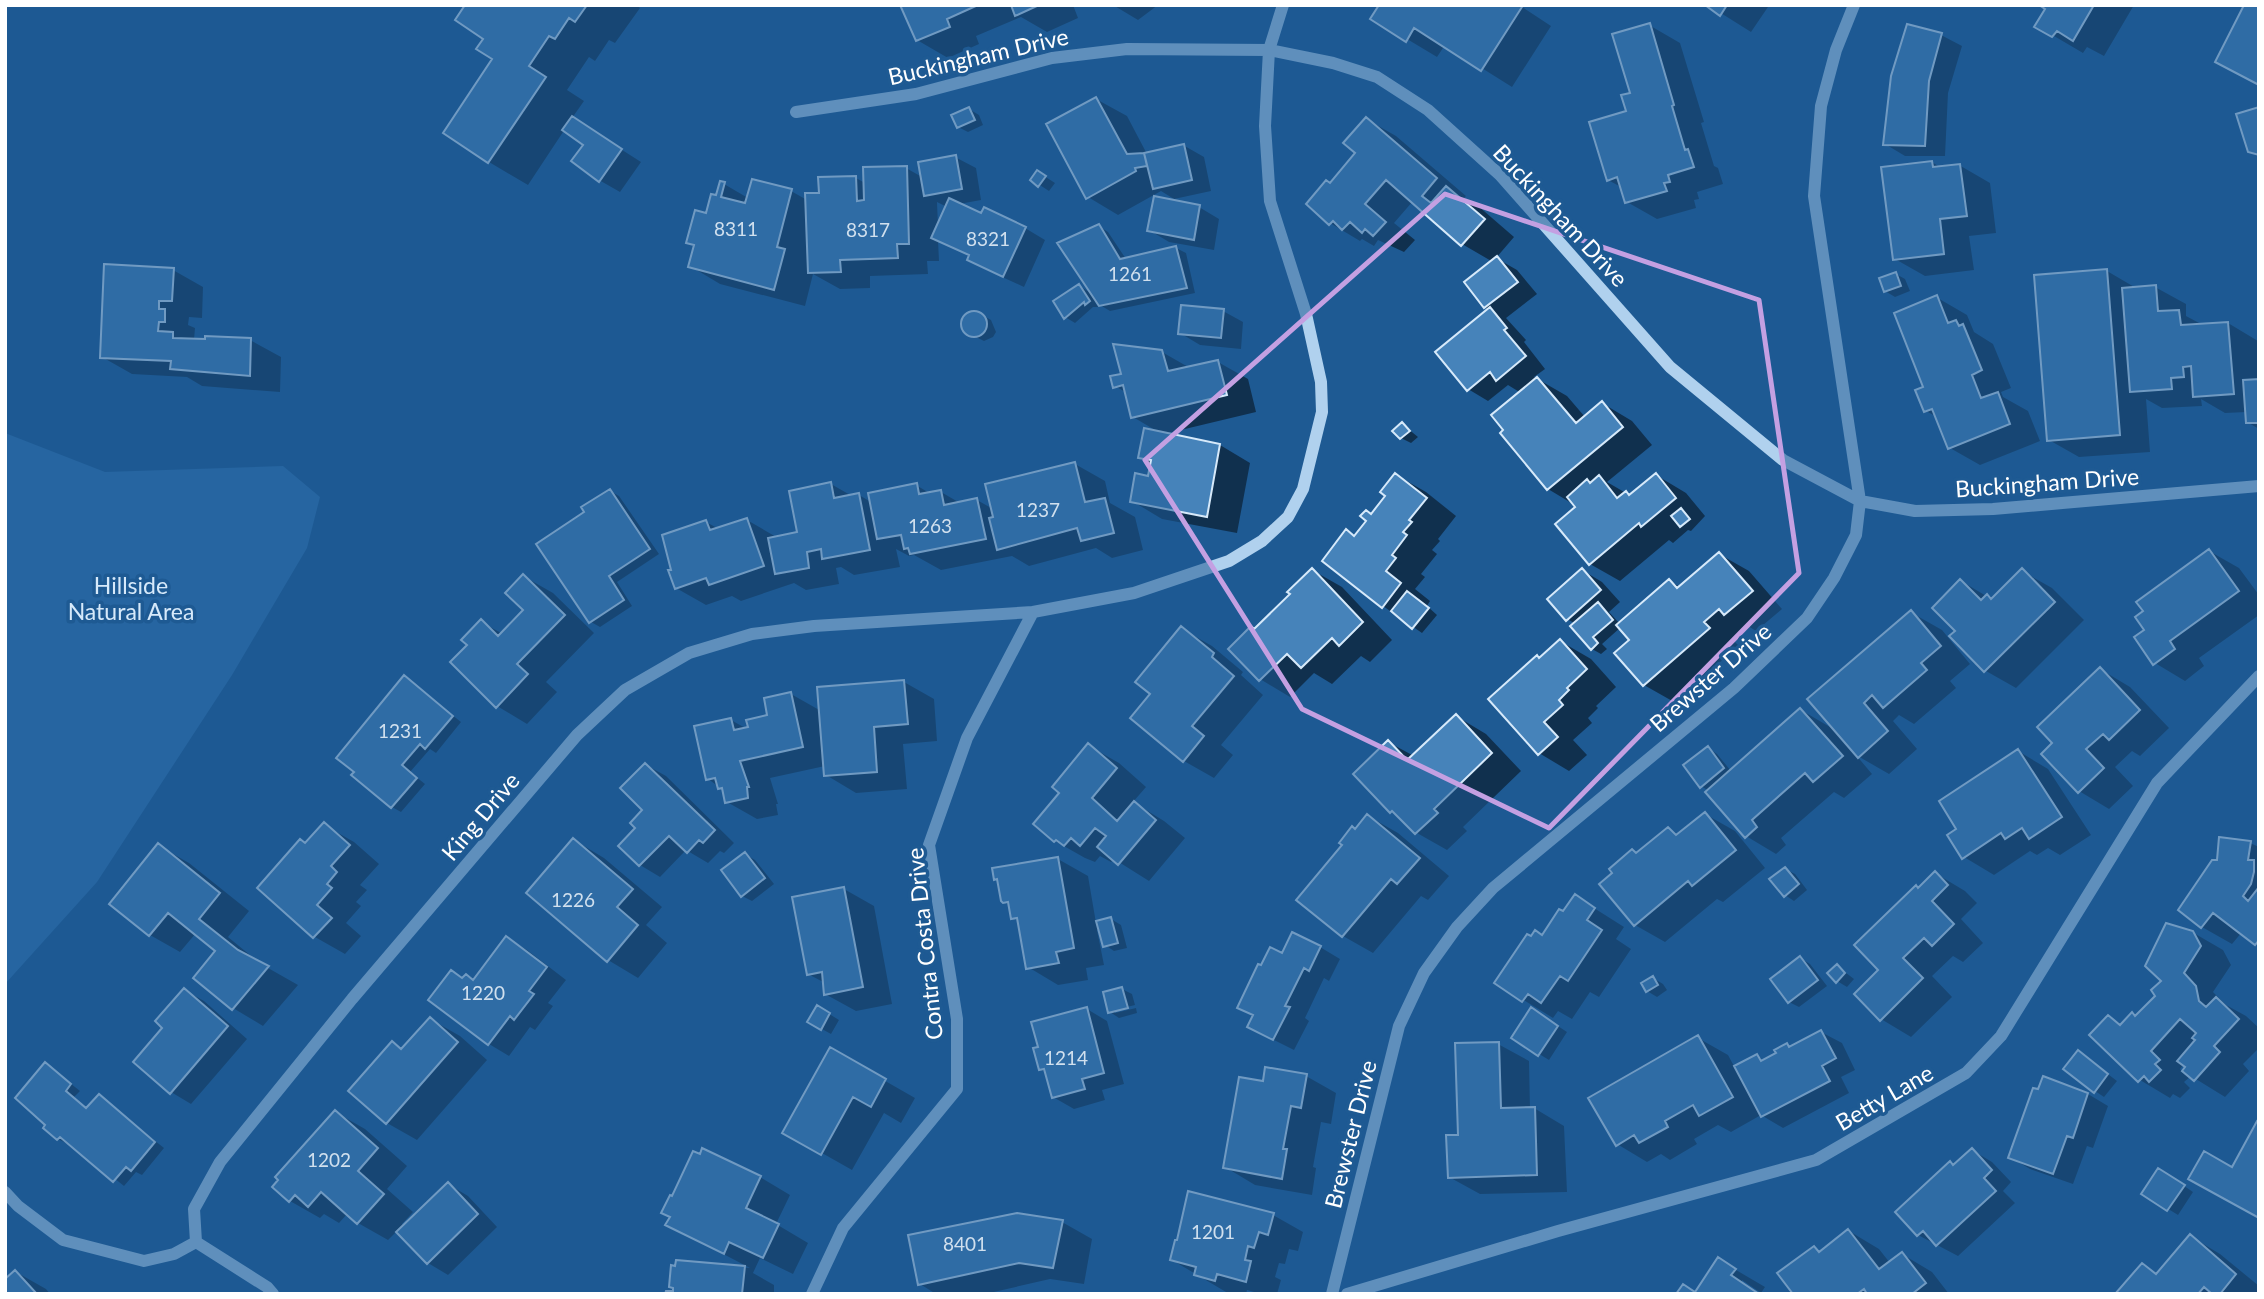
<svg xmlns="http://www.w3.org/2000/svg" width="2264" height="1299" font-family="Lato,sans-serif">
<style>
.green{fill:#3274b1}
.shadow{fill:#0007;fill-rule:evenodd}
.building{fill:#4683ba;stroke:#d6e9fa;stroke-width:2}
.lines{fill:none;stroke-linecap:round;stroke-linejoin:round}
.minor{stroke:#b0d1ee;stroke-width:12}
.marked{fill:none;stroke:#c4a0e2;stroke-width:5;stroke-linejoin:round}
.labels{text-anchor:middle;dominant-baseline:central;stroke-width:7;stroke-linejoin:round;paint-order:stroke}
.number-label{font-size:19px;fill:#d1e0ee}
.street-label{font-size:23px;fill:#fff;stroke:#1e5a93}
.park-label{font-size:23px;fill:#d6e9fa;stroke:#1e5a93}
</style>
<rect width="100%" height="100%" fill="#1e5a93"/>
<path class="green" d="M5,433L105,472L283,466L320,497L307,548L232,675L97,882L5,984Z"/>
<path class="shadow" d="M467,5H636L640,8L615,43L609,40L595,61L589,57L567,90L584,101L572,118L641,162L620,192L599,180L586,144L565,129L528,185L489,162L495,58Z
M902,5H1073L1078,18L1047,32L1021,17L976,36L979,44L948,58L917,40Z
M1113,5H1158L1138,20Z
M1519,5L1551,26L1512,87L1445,45L1437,57L1372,18Z
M1708,5H1766L1768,7L1751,32Z
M2043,5H2134L2104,56L2087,47L2083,53L2037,26L2048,8Z
M1649,25L1680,43L1704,122L1701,123L1714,166L1718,168L1723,184L1697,192L1699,199L1694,200L1696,208L1657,219L1627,202L1621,187L1608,180L1629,112Z
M1941,35L1962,46L1948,93L1945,156H1905L1885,144Z
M1096,99L1127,116L1147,154L1183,145L1204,157L1211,191L1174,199L1161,191L1118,215L1088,197Z
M969,109L979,115L983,125L968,132L958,127Z
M1366,119L1396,136L1466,196L1464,198L1477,205L1514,237L1496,258L1517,270L1537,294L1506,318L1526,340L1524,342L1545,369L1534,377L1567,396L1585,417L1602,403L1632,421L1652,445L1607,482L1631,496L1656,475L1686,493L1705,516L1691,531L1688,530L1673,543L1669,540L1620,581L1590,564L1578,507L1548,489L1502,433L1521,393L1508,385L1488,401L1468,389L1490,310L1485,307L1493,262L1462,244L1413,201L1394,223L1415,240L1404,252L1378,240L1374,246L1362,239L1360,241L1330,223L1331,184L1357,153Z
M955,157L976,168L981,200L959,204L982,215L1025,228L1045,240L1024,287L989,271L969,259L970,256L938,240L939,261H927L928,274L870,276V288L840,289L813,274L805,306L720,284L690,266L696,247L688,242L708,215L724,184L748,198L791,191L807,200L856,178L865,183L906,168L922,177ZM937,202L947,207L938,226Z
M1932,162L1941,168L1959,165L1990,183L1996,233L1969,236L1974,270L1925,276L1895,259Z
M1038,172L1055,183L1049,191L1032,180Z
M1199,207L1219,219L1214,250L1169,242L1149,230Z
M1099,226L1108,232L1126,259L1176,248L1186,253L1195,293L1110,311L1095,302L1098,307H1093L1075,323L1065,317L1079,286L1093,294Z
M173,270L203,287L202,318L189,317L188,325L195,328L194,340H250L281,357L280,392L202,386L187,377L132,374L102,357Z
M2107,271L2136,288L2155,287L2186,304V316L2203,325L2228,323L2258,341L2259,429L2247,422V412L2225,413L2201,399L2202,406L2162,408L2146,399L2150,452L2079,457L2049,440Z
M1896,274L1905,279L1910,291L1895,297L1885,291Z
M1936,297L1967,315L1974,332L1993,344L2011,388L2001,392L2003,397L2028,411L2040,441L1980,465L1950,448L1937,417L1926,411Z
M1223,311L1243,322L1241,349L1200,345L1180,333Z
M969,313L980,314L991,320L996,332L993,337L984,341L966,332L965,316Z
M1162,352L1190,368L1218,362L1248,379L1256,412L1164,434L1220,445L1250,463L1237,533L1162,519L1132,501L1149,478L1152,464L1140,457L1160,433L1133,417L1127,393L1115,386L1123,375Z
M1402,424L1418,437L1411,443L1401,438Z
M1075,464L1105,481L1110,503L1135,517L1143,550L1112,558L1096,548L1029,566L1012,556L941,570L914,555L909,556L896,549L900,567L854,575L841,567L836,568L839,584L806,590L794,583L741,601L732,596L706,605L676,588L706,522L719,529L747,520L778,538L799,534L831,484L852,496L859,495L871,502L916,485L931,494L941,492L960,503L977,500L993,509Z
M1396,475L1426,492L1456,516L1438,539L1440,541L1432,550L1437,554L1421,574L1425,577L1415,589L1430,601L1427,606L1437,615L1422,633L1383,606L1347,532L1356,537L1388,496Z
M610,491L619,496L659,554L617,582L632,606L600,627L591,622L586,512Z
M2209,551L2239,568L2259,595V615L2199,658L2204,666L2185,681L2155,663L2147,630Z
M1719,554L1749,571L1782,609L1756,631L1748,626L1733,640L1739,646L1674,702L1644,685L1632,640L1621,627L1602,644L1607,649L1601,654L1592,649L1576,624L1567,619L1582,570L1602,582L1620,602L1609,612L1620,624L1669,581L1680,587Z
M1312,570L1342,587L1392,640L1370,662L1361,656L1332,684L1314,673L1290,697L1260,679L1255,631L1292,594Z
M2022,571L2052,588L2084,620L2016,688L1986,671L1951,636L1957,631L1961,581L1993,600Z
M523,576L553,593L594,633L546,682L557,692L527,724L497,706L481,622L503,634L526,610Z
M1912,613L1942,630L1970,664L1950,681L1956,688L1914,724L1899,715L1893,721L1917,749L1889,774L1856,755L1872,774L1844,798L1834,792L1781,838L1786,845L1776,854L1746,836L1709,791L1701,786L1708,748L1717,754L1731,771L1801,710L1835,730Z
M1182,629L1212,646L1243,672L1241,675L1263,695L1221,745L1233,755L1214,778L1184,761L1153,694Z
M1560,641L1591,659L1616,687L1596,706L1598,708L1588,718L1592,723L1573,740L1587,755L1569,771L1539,753L1541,659Z
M2100,669L2130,687L2169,728L2140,756L2132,751L2115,767L2133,786L2109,809L2079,791L2055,743Z
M405,678L461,722L436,753L430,749L410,772L425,784L401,812L392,807Z
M904,682L934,699L937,741L903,744L907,789L856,793L826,775L825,766L770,778L778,804H776L778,815L757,819L727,802L724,791L707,778L731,720L747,729L769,716L791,694L821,711Z
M1456,716L1486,734L1521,771L1463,827L1467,831L1447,850L1417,833L1402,818L1391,812L1388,742L1414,756Z
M1089,746L1119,763L1146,787L1133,802L1164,821L1185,838L1149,881L1114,859L1111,862L1100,856L1095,862L1085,858L1055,841L1036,824L1061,793Z
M2018,751L2048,769L2091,835L2060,855L2048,848L2037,855L2030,851L1994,875L1964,857L1959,830Z
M646,765L666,776L734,843L724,853L720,851L708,863L686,850L660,877L640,865L621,846L638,828L645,810Z
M1705,814L1735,831L1765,868L1723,902L1717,899L1665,942L1635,925L1638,854L1668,829L1679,835Z
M1368,816L1398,833L1449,876L1428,900L1421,896L1373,953L1343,936L1356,830Z
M324,825L354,842L379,864L360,885L367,890L356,902L361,906L346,923L361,936L345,954L315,937L260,888L307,845Z
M574,840L604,858L662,907L646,925L667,943L638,978L608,960Z
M2250,843L2259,847V945L2242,932L2232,944L2202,927L2180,909L2218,861Z
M159,846L189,863L249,911L228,937L261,964L298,985L263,1026L233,1008L217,951L196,933L180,952L150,935L112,903Z
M745,854L755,860L774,884L752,901L742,896Z
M1058,859L1088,876L1096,923L1111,919L1121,925L1127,948L1114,951L1105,945L1100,929L1097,930L1104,965L1086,968L1088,980L1058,985L1028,967L1019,921L1013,918L1011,906L1004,902L999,880L996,879Z
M1785,869L1795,874L1807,890L1794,901L1785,895Z
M1935,873L1965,891L1977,903L1961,919L1983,943L1963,962L1953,956L1932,976L1952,997L1911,1037L1881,1019V970L1919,889Z
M844,889L874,906L892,1004L856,1011L825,994V983L808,974Z
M1575,896L1624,927L1616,939L1631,949L1599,997L1590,992L1572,1019L1558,1011L1553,1018L1496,983L1543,937Z
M2192,932L2223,950L2231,965L2213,992L2226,1005L2246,1016L2259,1028V1048L2243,1064L2249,1071L2225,1097L2191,1076L2184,1082L2190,1088L2180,1098L2173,1094L2170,1098L2140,1080L2109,1017L2123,1025L2132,1014L2137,1017L2157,996ZM2184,1064L2187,1067L2183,1073L2180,1069Z
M507,938L527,950L566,980L548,1003L553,1006L535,1030L530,1027L509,1056L489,1044L464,980L474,981Z
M1320,947L1340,959L1329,981L1324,978L1305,1018L1309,1021L1294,1050L1270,1038L1283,955Z
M1800,958L1810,964L1827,986L1799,1007L1789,1002Z
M1837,966L1854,979L1847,987L1837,981Z
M1653,978L1663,984L1667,990L1657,997L1647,991Z
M1122,989L1132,994L1135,1005L1115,1010V1013L1136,1008L1137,1013L1119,1018L1110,1012Z
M184,990L204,1001L247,1039L191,1104L171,1092L165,1028Z
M818,1007L839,1020L831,1034L809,1022Z
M1087,1009L1107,1021L1124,1084L1102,1090L1105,1100L1074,1109L1053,1097L1046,1072L1040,1069Z
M1541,1015L1567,1032L1549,1060L1513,1038Z
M430,1019L460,1036L487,1060L417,1140L387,1123L392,1043L403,1050Z
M1821,1032L1842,1043L1855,1070L1841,1077L1849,1093L1783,1128L1761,1115L1731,1132L1718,1125L1694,1139L1697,1144L1670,1160L1661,1154L1647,1162L1617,1144L1698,1038L1728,1055L1735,1068L1757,1056L1765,1061L1787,1045L1790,1047Z
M1498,1044L1529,1061L1530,1109L1534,1108L1564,1126L1567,1192L1480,1194L1449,1177L1460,1137Z
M831,1050L915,1098L901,1123L884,1113L852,1170L785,1132Z
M2079,1052L2117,1081L2104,1097L2095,1091Z
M46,1064L80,1091L74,1097L88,1109L99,1096L164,1148L142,1175L136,1172L124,1186L69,1142L68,1144L58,1139Z
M1306,1076L1336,1093L1331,1124L1321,1122L1313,1167L1316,1168L1312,1195L1255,1185L1225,1167L1264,1083Z
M2044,1078L2088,1094L2108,1106L2093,1148L2087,1146L2073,1184L2030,1169L2010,1157Z
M335,1112L365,1129L407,1166L387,1189L413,1212L402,1224L405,1226L448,1184L468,1196L497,1227L448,1275L428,1263L397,1231L388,1240L358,1223L348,1213L339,1223L324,1214L320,1218L290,1201Z
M1972,1150L1992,1162L2011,1182L2003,1191L2015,1203L1958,1256L1918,1235L1955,1166Z
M2168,1175L2193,1192L2178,1215L2144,1194Z
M760,1177L790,1195L776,1224L808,1243L793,1274L760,1258L753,1273L774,1285V1294H667L675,1293L677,1262L750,1268L668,1225Z
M1273,1215L1303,1232L1298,1251L1289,1249L1285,1264L1279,1263L1275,1277L1281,1280L1277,1294H1261L1247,1290L1246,1294L1226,1292L1172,1260Z
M1062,1222L1092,1239L1084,1284L1050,1279L985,1294H936L920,1284Z
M1849,1231L1879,1249L1890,1263L1902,1254L1932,1272L1949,1294H1795L1814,1248L1821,1252Z
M2190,1236L2220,1254L2259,1286V1294H2118L2142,1265L2158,1274Z
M1719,1260L1765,1287L1761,1293L1742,1280V1285L1696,1293Z
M16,1272L46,1289L50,1294H5Z"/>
<path class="building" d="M465,5H587L575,22L569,18L555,39L549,36L529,66L546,77L488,163L443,133L492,59L476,49L483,39L455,20Z
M900,5H978L947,19L950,27L916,41Z
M1011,5H1039L1015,16Z
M1379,5H1520L1522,7L1481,71L1414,28L1406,42L1370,19Z
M1705,5H1727L1720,16Z
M2039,5H2094L2073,41L2057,31L2052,37L2034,27L2045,9Z
M2244,5H2259V85L2215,62Z
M1650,23L1674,105L1672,106L1685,150L1688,149L1694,167L1668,175L1670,182L1664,183L1667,191L1625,203L1617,177L1607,181L1589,122L1626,111L1621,95L1630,93L1612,34Z
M1907,24L1942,33L1929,81L1925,146L1883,145L1891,76Z
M1096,97L1127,154L1144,153L1147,166L1135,168L1136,171L1086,199L1046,124Z
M969,107L975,120L957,128L951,115Z
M2259,107V155L2248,152L2236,114Z
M572,116L622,149L599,182L571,161L583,145L562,130Z
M1366,117L1437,178L1422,196L1431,203L1446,186L1485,219L1461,246L1386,180L1365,204L1386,222L1373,236L1365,229L1362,233L1350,222L1342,230L1333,221L1329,225L1306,204L1326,180L1330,183L1355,153L1343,143Z
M1184,144L1192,180L1153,189L1144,153Z
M956,155L962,189L924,196L918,162Z
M1932,161L1933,167L1960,164L1967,216L1940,219L1944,254L1893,260L1881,167Z
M907,166L909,244H897L898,258L840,260L841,272L808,273L805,193H819L818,177L856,176L857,201L864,200L863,167Z
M1037,170L1046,176L1038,187L1030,180Z
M752,179L792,189L777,247L785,249L774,290L688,267L694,245L686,243L695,210L706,213L711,194L716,195L720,181L725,182L721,197L745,203Z
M1154,196L1200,205L1194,240L1147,231Z
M949,198L981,213L984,207L1026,227L1003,277L967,260L969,255L931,238Z
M1099,224L1120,259L1176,246L1187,288L1099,306L1057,243Z
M1497,256L1518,282L1484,308L1464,282Z
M104,264L174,268L172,301H159V309H165V322H159L158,331L173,332V338L205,339V336L251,338L250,376L170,369L171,361L100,358Z
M2107,269L2120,435L2047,441L2034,275Z
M1896,272L1901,286L1884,292L1879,278Z
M1079,284L1090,301L1085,305L1084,302L1064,319L1053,301Z
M2156,285L2158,311L2179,310L2181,325L2228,322L2234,394L2193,397L2191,366L2183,367L2184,377L2171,378L2172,389L2130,392L2122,288Z
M1937,295L1948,323L1956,320L1959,326L1963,324L1982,370L1972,375L1981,398L1998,392L2010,424L1948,449L1932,409L1924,412L1915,390L1923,387L1894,313Z
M1181,305L1224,309L1221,338L1178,334Z
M1490,307L1507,328L1504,330L1526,356L1496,381L1490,372L1467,391L1435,352Z
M961 324a13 13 0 1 1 26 0a13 13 0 1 1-26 0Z
M1113,344L1162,350L1168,371L1218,360L1227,395L1131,418L1123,385L1113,388L1110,376L1121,374Z
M1537,377L1576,423L1602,401L1623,427L1547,490L1500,433L1503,430L1491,415Z
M2259,379V423H2246L2243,380Z
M1402,422L1410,431L1400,439L1392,431Z
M1144,428L1220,444L1207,517L1130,502L1135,473L1148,476L1151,460L1138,458Z
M1075,462L1085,502L1105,498L1114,533L1081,541L1077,528L997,550L989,518L993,517L985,484Z
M1395,473L1427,498L1409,520L1412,522L1403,532L1407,535L1392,555L1396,558L1386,571L1401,583L1382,608L1322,561L1346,529L1354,536L1366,521L1360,516L1366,510L1371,514L1385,496L1380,492Z
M1656,473L1676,498L1641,527L1639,523L1589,565L1555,524L1575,507L1567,497L1587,479L1590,483L1599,475L1617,498L1626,491L1629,495Z
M831,482L834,498L859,493L870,550L822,559L821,549L807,552L809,568L775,574L768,538L797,532L789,491Z
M917,483L919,494L941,490L944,505L977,498L986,539L910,554L908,548L904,549L901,535L877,539L868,493Z
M610,489L650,549L609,576L624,600L589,623L536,544L584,512L581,507Z
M1681,508L1690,519L1680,527L1671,516Z
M747,518L764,566L709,585L706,578L675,589L668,570H671L662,535L706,520L710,530Z
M2209,549L2239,591L2170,641L2175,649L2153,665L2134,637L2144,630L2135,617L2143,611L2136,602Z
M1719,552L1753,591L1724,615L1719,609L1704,622L1710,628L1643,686L1614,653L1629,640L1616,625L1669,579L1677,588Z
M1312,568L1363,622L1339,646L1332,638L1301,668L1287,654L1259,681L1228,649L1251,626L1254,629L1290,594L1287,592Z
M1582,568L1601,590L1566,621L1547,599Z
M2022,568L2055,602L1984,672L1949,636L1955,631L1932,608L1960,579L1981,600L1987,594L1991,599Z
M523,574L565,615L517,664L528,674L496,708L450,662L467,645L461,640L481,619L498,636L523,610L505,593Z
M1407,591L1429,608L1412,629L1391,611Z
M1598,602L1613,620L1593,637L1598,643L1591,650L1570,626Z
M1911,610L1941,646L1921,663L1927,670L1883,708L1872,695L1864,703L1888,731L1858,758L1807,699Z
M1181,626L1214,653L1212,657L1234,676L1192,726L1204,736L1183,762L1130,718L1150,694L1135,682Z
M1560,639L1587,669L1567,688L1569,690L1559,700L1563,705L1544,722L1558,737L1538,755L1488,699L1537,655L1539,658Z
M2100,667L2140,710L2109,740L2103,734L2086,749L2104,768L2078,793L2041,754L2052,743L2037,727Z
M404,675L453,716L425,749L420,744L402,765L417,778L391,808L351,775L354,772L336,758Z
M904,680L908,724L874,727L877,772L824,776L817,687Z
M791,692L803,747L740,761L749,787H747L748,798L725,803L722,788L718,789L715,778L706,780L694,726L731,718L734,730L748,727L746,720L767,715L764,698Z
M1800,708L1843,756L1813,782L1805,773L1752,820L1757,827L1745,838L1705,792Z
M1456,714L1492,753L1434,809L1438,813L1415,834L1392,811L1390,813L1353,774L1388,740L1407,760Z
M1088,743L1117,768L1092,798L1117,821L1134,801L1156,820L1118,865L1097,847L1106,836L1095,828L1080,846L1071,838L1064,846L1056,840L1054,842L1033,824L1059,793L1052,787Z
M1708,746L1724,768L1700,788L1683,765Z
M2018,749L2062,817L2029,839L2022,828L2005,839L2001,833L1962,859L1947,835L1956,829L1939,801Z
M645,763L715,830L703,843L699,840L687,853L669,836L639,866L618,846L635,828L630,823L642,810L620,788Z
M1705,812L1736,850L1692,886L1688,881L1634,926L1599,884L1612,873L1609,869L1632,849L1636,853L1668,827L1676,835Z
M1367,814L1420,858L1397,884L1391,879L1342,937L1296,900L1342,845L1339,843L1352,826L1355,829Z
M324,822L350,845L331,866L337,872L327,884L332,888L317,905L332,918L313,938L257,888L300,839L305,843Z
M2219,837L2251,841L2248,860H2254V872L2251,884L2243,896L2248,901L2259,887V940L2255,945L2213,913L2201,928L2178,910L2212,860H2217Z
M573,838L633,889L617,907L638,925L607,962L526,893Z
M158,843L220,893L199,919L238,950L269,966L232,1010L193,978L215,951L168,913L149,936L109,904Z
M745,852L765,878L741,897L721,870Z
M1058,857L1074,948L1056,952L1059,963L1026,969L1017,918L1011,919L1008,902L1003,903L1001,901L997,879L994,880L992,868Z
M1785,867L1799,884L1784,897L1769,879Z
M1935,871L1948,885L1932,901L1954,924L1932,946L1924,938L1903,958L1923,978L1880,1021L1854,994L1878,970L1854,945L1916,885L1918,888Z
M844,887L863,987L824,995L822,972L807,975L792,897Z
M1575,894L1595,908L1587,920L1602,930L1568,981L1560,976L1541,1003L1528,994L1522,1002L1494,983L1527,934L1531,936L1535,930L1542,935L1559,909L1563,911Z
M1111,917L1118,943L1103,947L1096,921Z
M2166,923L2193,931L2201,946L2184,973L2196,986L2199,1001L2206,1007L2216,997L2239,1019L2214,1046L2220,1052L2194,1081L2182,1071L2185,1067L2177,1061L2195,1040L2192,1038L2196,1033L2180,1019L2151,1051L2160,1060L2155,1064L2161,1070L2149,1082L2144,1076L2138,1082L2089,1035L2108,1015L2120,1025L2132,1012L2135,1016L2155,996L2151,990L2161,981L2145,966Z
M1292,932L1321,946L1309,971L1304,968L1285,1006L1290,1007L1273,1040L1247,1027L1253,1015L1237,1008L1258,964L1261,965L1270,947L1282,953Z
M506,936L547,967L529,991L534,994L514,1020L510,1016L488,1045L428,1000L451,970L462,978L466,974L473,980Z
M1800,956L1818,980L1788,1003L1770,979Z
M1837,964L1845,973L1836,983L1827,973Z
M1653,976L1658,985L1646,992L1641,983Z
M1122,987L1128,1008L1108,1013L1103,992Z
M184,988L228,1026L170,1094L133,1062L162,1028L155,1021Z
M817,1005L830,1013L821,1030L807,1022Z
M1087,1007L1104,1073L1082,1079L1085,1089L1052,1098L1044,1069L1039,1070L1033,1048L1038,1047L1031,1022Z
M1531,1007L1558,1026L1538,1056L1511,1038Z
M430,1017L458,1042L386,1124L348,1091L392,1041L401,1049Z
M1821,1030L1836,1058L1822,1066L1830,1081L1761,1117L1734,1066L1757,1054L1761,1061L1776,1053L1774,1050L1787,1043L1789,1047Z
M1698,1035L1733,1097L1699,1116L1693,1105L1665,1121L1668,1127L1639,1143L1634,1135L1616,1146L1588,1098Z
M1499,1042L1501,1108L1535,1107L1537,1175L1448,1178L1446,1135H1458L1455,1043Z
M830,1047L886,1079L871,1107L853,1097L821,1155L782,1133Z
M2078,1050L2108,1074L2094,1093L2063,1069Z
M45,1062L71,1084L66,1091L86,1108L99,1094L155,1142L131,1171L126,1167L113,1182L60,1137L57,1140L43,1128L45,1125L15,1098Z
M1265,1067L1307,1074L1301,1108L1291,1106L1283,1149H1287L1282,1179L1223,1168L1239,1077L1263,1081Z
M2043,1076L2088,1093L2073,1138L2067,1136L2053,1174L2008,1158L2033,1088L2038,1089Z
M335,1110L378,1148L358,1171L384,1194L357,1224L321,1192L308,1207L295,1195L289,1202L272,1187L278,1180L275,1177Z
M2257,1121L2259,1122V1218L2188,1179L2204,1151L2232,1167Z
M702,1148L761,1176L746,1208L779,1224L763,1258L729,1242L724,1254L665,1225L670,1217L661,1213L670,1195L672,1196L693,1151L700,1154Z
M1972,1148L1992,1170L1984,1178L1996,1191L1936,1246L1923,1231L1917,1236L1895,1212L1950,1161L1953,1165Z
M2158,1168L2185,1185L2167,1211L2141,1194Z
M448,1182L478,1214L427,1264L396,1232Z
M1188,1191L1274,1213L1268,1235L1259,1232L1254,1248L1248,1246L1245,1260L1251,1261L1246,1282L1217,1274L1215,1281L1194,1275L1196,1267L1170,1260L1175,1240H1177Z
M1017,1213L1063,1220L1053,1268L1019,1263L918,1285L908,1235Z
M1848,1229L1879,1269L1902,1252L1926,1283L1912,1294H1867L1864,1289L1857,1294H1793L1777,1273L1814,1246L1819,1252Z
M2190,1234L2236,1274L2220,1294H2212L2204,1287L2198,1294H2115L2142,1263L2156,1274Z
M1718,1257L1736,1269L1731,1275L1759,1294H1676L1683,1284L1695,1292Z
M676,1260L745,1266L742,1294H665L666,1291H673V1288L669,1287L671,1265L675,1266Z
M15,1270L37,1294H5V1279Z"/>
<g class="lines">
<path class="minor" d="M796,112L916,94L1052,58L1127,49L1269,50L1333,63L1377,77L1428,110L1500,175L1670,367L1783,460L1860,501L1915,511L1993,509L2259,486
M5,1192L18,1206L63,1240L144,1261L174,1254L196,1242
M196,1242L194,1209L220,1162L352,999L577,735L625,690L689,653L752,634L814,626L1033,612
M196,1242L267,1287L273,1294
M812,1294L843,1228L957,1089V1019L929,845L967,738L1033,612L1134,593L1229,561L1262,541L1288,517L1303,489L1322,412L1321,382L1306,314L1270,201L1265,126L1269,50L1283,5
M1332,1294L1399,1026L1424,973L1457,927L1493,888L1734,688L1807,618L1834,578L1856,535L1860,501L1814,196L1821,106L1836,50L1854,5
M1347,1294L1558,1231L1816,1160L1966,1073L2001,1036L2157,783L2259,676"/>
</g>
<path d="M0 0H2264V1299H0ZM1445,194L1759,300L1799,573L1549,828L1302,709L1145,460Z" fill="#1e5a93" fill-opacity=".55" fill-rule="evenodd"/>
<path class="marked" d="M1445,194L1759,300L1799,573L1549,828L1302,709L1145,460Z"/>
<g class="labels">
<g class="number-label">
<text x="736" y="228">8311</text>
<text x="868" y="229">8317</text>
<text x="988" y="238">8321</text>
<text x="1130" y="273">1261</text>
<text x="1038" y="509">1237</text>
<text x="930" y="525">1263</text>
<text x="400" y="730">1231</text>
<text x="573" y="899">1226</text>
<text x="483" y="992">1220</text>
<text x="1066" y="1057">1214</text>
<text x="329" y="1159">1202</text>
<text x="1213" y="1231">1201</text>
<text x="965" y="1243">8401</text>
</g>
<g class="street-label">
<text transform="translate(978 56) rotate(-13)">Buckingham Drive</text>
<text transform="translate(1561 215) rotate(47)">Buckingham Drive</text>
<text transform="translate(2047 482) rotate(-4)">Buckingham Drive</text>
<text transform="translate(1710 677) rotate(-41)">Brewster Drive</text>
<text transform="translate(480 816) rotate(-50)">King Drive</text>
<text transform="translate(924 944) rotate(-96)">Contra Costa Drive</text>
<text transform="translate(1884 1097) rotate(-30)">Betty Lane</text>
<text transform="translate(1350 1134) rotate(-76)">Brewster Drive</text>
</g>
<g class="park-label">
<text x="131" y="585">Hillside<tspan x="131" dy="26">Natural Area</tspan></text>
</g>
</g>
<rect width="2264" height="1299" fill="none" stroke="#ffffff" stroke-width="14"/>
</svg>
